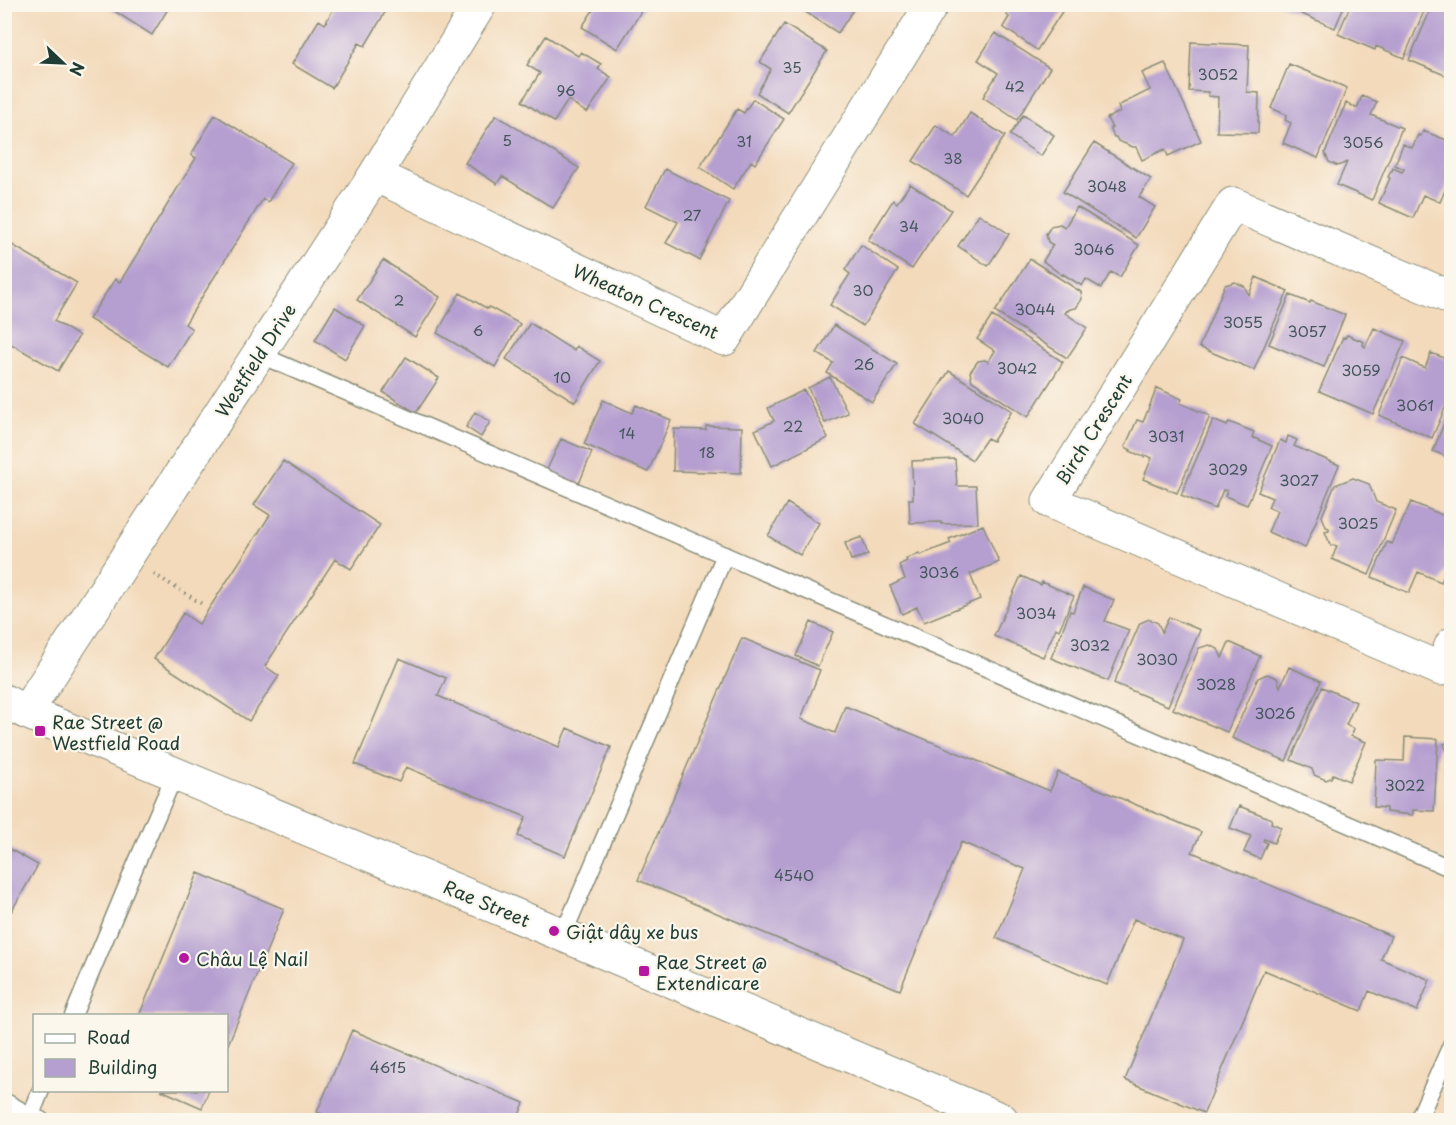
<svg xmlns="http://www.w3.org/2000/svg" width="1456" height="1125" font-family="'Playpen Sans',sans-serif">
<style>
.building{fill:#b59fd0}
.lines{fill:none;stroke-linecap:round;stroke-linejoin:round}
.service-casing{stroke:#898c78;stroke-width:19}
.minor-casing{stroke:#898c78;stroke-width:35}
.tertiary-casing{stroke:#898c78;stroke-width:35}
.path{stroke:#898c78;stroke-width:4;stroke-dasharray:1.5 4.5;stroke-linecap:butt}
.service{stroke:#fff;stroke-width:16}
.minor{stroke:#fff;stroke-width:33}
.tertiary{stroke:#fff;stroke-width:33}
.poi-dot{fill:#b5179e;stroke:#fbf7ec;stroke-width:2}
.labels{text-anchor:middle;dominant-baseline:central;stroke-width:4.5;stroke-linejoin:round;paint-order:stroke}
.number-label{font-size:15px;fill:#44565b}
.street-label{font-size:18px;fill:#1f3d34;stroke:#fbf7ec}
.poi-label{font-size:18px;fill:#1f3d34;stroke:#fbf7ec;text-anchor:start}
</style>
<rect width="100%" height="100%" fill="#fbf7ec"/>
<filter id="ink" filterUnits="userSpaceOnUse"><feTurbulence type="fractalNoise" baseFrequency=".0167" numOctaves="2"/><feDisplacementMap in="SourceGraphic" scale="12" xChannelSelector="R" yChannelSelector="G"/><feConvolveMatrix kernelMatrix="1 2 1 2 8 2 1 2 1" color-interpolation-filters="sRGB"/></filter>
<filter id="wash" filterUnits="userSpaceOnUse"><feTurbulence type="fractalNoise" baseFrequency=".008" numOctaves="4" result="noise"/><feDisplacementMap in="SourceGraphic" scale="24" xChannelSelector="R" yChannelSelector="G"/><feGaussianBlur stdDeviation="1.35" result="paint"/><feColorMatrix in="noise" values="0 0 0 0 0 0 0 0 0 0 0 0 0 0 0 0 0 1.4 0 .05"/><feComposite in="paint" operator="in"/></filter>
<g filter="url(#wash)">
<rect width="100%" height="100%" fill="#f3dabb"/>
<g id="blocks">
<path class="building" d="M110,4H171L152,35L108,7Z
M336,4H390L365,46L359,43L332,88L292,64L319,20L325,24Z
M597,4H646L617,49L582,27Z
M797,4H857L838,33L796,6Z
M1012,4L1019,5L1067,4L1037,50L1003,27L1009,17L1006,14Z
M1278,4H1345L1335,28Z
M1351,4H1427L1404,58L1376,46L1375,50L1338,34Z
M1433,4H1452V78L1409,60Z
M784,24L827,51L788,113L757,93L771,69L760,62Z
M995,33L1050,68L1017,120L983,97L998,73L978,60Z
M546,36L578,56L581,52L601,64L598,69L611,77L587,113L568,100L554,122L522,101L540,73L527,65Z
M1191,42L1249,45L1247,92L1259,93L1258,133L1217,132L1218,97L1208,96V92L1189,91Z
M1165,63L1201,141L1168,156L1165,149L1142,160L1136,147H1133L1118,141L1116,137H1114L1110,128H1112L1107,118L1120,112L1118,106L1150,90L1142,73Z
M1289,64L1347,88L1318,158L1283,143L1291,123L1285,120L1287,115L1271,108Z
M1362,96L1377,102L1371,115L1402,128L1372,200L1337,185L1347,162L1338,166L1329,162L1325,153L1346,103L1357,108Z
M753,99L784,119L755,164L751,161L733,189L700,167L737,109L744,113Z
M970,113L1005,136L966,195L913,161L936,125L955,137Z
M215,115L292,163L268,202L263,199L185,324L192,329L168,367L89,319L115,279L120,282L196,158L191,155Z
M496,115L579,168L553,208L502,176L497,184L465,163Z
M1023,115L1054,135L1041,156L1010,135Z
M1423,131L1452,142V174L1440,202L1423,195L1413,218L1379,203L1390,178L1388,177L1391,171H1392L1393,168L1402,172L1404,169L1395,165L1403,144L1412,148L1418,135L1421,136Z
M1094,143L1151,179L1139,197L1155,207L1136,238L1063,192Z
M665,169L729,201L699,260L666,243L678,222L646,206Z
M910,184L951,210L912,269L868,240L893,200L897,203Z
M1077,207L1139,245L1120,277L1111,272L1101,288L1086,279L1082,286L1063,274L1062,275L1043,261L1053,245L1048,242L1046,234L1051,226L1060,224L1065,227Z
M979,214L1009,234L988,266L958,246Z
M7,242L77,283L54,321L79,336L58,371L4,340V294L6,291L4,290V246Z
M861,245L898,270L863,326L830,305L850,274L845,270Z
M1030,259L1081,292L1082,299L1076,308L1070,309L1068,311L1067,310L1065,313L1087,328L1067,358L995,312Z
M383,260L440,297L415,337L357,300Z
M1256,277L1288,291L1254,370L1199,347L1225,285L1235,282L1244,286L1249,295Z
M460,293L488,309L489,307L520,324L495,367L437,333Z
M1290,295L1310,303L1311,301L1345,315L1324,367L1269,344Z
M335,307L365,326L345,359L315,340Z
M992,316L1063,362L1028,417L972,381L970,372L978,361L985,360L988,362L995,351L977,339Z
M530,323L574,351L576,346L600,361L575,402L506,359Z
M834,325L897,364L872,402L827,373L833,363L817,353Z
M1374,328L1405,341L1373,414L1319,391L1343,337L1345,338L1347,335L1364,342L1363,345L1365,347Z
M1431,353L1452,361V392L1432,438L1379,415L1403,358L1425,368Z
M406,357L439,378L416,413L383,392Z
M949,371L1012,411L993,441L987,438L972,460L915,424Z
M830,377L848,413L825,423L808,388Z
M1157,388L1182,399L1180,403L1210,416L1177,493L1143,479L1152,458L1145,455L1144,457L1130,451L1131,450L1125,447L1137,420L1143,422Z
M804,390L828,438L772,466L755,430L774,421L768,408Z
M603,400L632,413L636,405L671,420L648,472L584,444Z
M1451,406H1452V459L1433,451Z
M475,412L490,422L481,437L466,427Z
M1213,420L1227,426L1229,422L1254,432L1252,437L1272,446L1247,505L1225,496L1227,491L1223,490L1215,509L1181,495Z
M706,426L742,427L741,473L673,471L674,429L706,430Z
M1288,436L1297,440L1294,446L1339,465L1305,548L1268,532L1277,511L1268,507L1272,498L1258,492L1280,440L1286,443Z
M561,439L592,452L578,486L546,472Z
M955,459L957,486H976L978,523L941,524V522L910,523L909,499H913L912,461Z
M283,461L380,525L351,569L335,559L265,666L279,676L249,721L154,659L183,613L199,624L270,515L254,505Z
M1353,478L1369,484L1376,502L1396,510L1369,575L1332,559L1337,546L1334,545L1331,546L1325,532L1329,531V528L1326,527L1322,516L1335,485Z
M1411,502L1452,519V557L1441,582L1418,572L1409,593L1372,577L1387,542L1392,544Z
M787,503L819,523L800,555L768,536Z
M983,525L999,562L970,574L980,599L924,622L917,607L902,614L890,586L905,579L899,565L907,561L906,559L919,553L920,555L951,543L949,539Z
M862,537L868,555L851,560L845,543Z
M1021,576L1041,585L1042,582L1074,596L1059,630L1056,628L1043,657L994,636Z
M1083,587L1114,600L1105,621L1129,630L1108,681L1051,658L1070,611L1073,612Z
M1169,617L1200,630L1168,706L1114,683L1140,623L1149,619L1158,623L1162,632Z
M811,622L833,632L818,666L796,656Z
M742,638L820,670L801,719L835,733L845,706L1050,791L1058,772L1201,832L1192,852L1391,936L1381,959L1430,980L1417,1011L1369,991L1361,1011L1264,970L1204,1113L1125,1080L1183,940L1134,919L1107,985L996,938L1025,869L961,842L900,990L638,880Z
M1229,642L1260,656L1227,732L1173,709L1199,648L1209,645L1218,649L1222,658Z
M399,658L446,678L438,696L559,747L567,728L611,747L565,856L518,836L526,817L406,767L399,782L355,764Z
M1289,667L1321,681L1286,761L1232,738L1258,678L1267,674L1277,678L1280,687Z
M1322,687L1356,702L1346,725L1354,729L1351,736L1366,742L1349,781L1333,774L1331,778L1326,780L1314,775L1312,769L1291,760Z
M1405,737L1438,739L1434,811L1413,810V815L1386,812V808L1374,807L1376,760L1404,761Z
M1452,741V761H1451L1444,744Z
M1239,806L1272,819L1271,823L1281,827L1274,843L1264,839L1263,841L1267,843L1260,859L1244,852L1251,836L1230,828Z
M4,846L38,865L4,924Z
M198,873L284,909L227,1047L226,1016H139Z
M352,1030L524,1103L517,1120H338L317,1112Z
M161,1090H209L202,1108Z"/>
</g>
</g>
<g filter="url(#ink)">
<use href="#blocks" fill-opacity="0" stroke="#898c78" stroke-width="1.5"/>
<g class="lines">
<defs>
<path id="service" d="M258,354L1452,869
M563,935L725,555
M73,1016L136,864L175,774
M4,1101L31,1116L41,1120
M29,1120L41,1090
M1418,1120L1452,1043"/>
<path id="minor" d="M375,175L724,339L932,4
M1452,298L1233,204L1049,501L1441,669L1452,644
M26,712L375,175L480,4"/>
<path id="tertiary" d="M4,701L26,712L563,935L1002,1120"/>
</defs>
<use href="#service" class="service-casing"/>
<use href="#minor" class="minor-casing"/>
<use href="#tertiary" class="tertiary-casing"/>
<path class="path" d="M154,574L202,604"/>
<use href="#service" class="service"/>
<use href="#minor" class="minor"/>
<use href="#tertiary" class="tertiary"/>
</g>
</g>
<g class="poi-dot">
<rect x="34" y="725" width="12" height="12" rx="3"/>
<circle cx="554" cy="931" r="6"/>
<circle cx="184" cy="958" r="6"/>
<rect x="638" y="965" width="12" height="12" rx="3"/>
</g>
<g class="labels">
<g class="number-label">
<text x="792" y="66">35</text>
<text x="1218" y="73">3052</text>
<text x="1015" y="85">42</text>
<text x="566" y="89">96</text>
<text x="507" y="139">5</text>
<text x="744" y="140">31</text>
<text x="1363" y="141">3056</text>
<text x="953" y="157">38</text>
<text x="1107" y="185">3048</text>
<text x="692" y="214">27</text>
<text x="909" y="225">34</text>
<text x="1094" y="248">3046</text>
<text x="863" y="289">30</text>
<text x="399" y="299">2</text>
<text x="1035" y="308">3044</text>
<text x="1243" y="321">3055</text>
<text x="478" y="329">6</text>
<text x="1307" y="330">3057</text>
<text x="864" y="363">26</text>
<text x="1017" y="367">3042</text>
<text x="1361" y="369">3059</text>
<text x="562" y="376">10</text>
<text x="1415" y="404">3061</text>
<text x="963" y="417">3040</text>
<text x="793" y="425">22</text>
<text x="627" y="432">14</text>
<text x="1166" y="435">3031</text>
<text x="707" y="451">18</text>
<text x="1228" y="468">3029</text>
<text x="1299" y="479">3027</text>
<text x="1358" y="522">3025</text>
<text x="939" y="571">3036</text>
<text x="1036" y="612">3034</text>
<text x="1090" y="644">3032</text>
<text x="1157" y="658">3030</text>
<text x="1216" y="683">3028</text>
<text x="1275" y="712">3026</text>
<text x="1405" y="784">3022</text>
<text x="794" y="874">4540</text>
<text x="388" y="1066">4615</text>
</g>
<g class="street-label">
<text transform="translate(646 301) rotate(24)">Wheaton Crescent</text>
<text transform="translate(255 360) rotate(-57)">Westfield Drive</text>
<text transform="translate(1093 429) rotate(-58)">Birch Crescent</text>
<text transform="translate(487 903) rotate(23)">Rae Street</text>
</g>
<g class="poi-label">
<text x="52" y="721">Rae Street @<tspan x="52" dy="21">Westfield Road</tspan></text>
<text x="566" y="931">Giật dây xe bus</text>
<text x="196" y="958">Châu Lệ Nail</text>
<text x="656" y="961">Rae Street @<tspan x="656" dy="21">Extendicare</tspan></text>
</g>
</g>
<rect width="1456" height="1125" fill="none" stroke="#fbf7ec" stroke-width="24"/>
<rect x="33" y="1014" width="195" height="78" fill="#fbf7ec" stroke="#a3ada2" stroke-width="1.5"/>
<rect x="45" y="1034" width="30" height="9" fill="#ffffff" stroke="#a3ada2" stroke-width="1.5"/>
<text x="87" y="1044" font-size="18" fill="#1f3d34">Road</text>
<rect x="45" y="1059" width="30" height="18" fill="#b59fd0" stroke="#a3ada2" stroke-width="1.5"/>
<text x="87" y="1074" font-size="18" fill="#1f3d34">Building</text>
<g transform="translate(63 63) rotate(113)" stroke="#fbf7ec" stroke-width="4.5" paint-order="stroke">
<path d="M0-4.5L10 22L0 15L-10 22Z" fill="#1f3d34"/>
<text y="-9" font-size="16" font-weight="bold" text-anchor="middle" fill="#1f3d34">N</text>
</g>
</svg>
